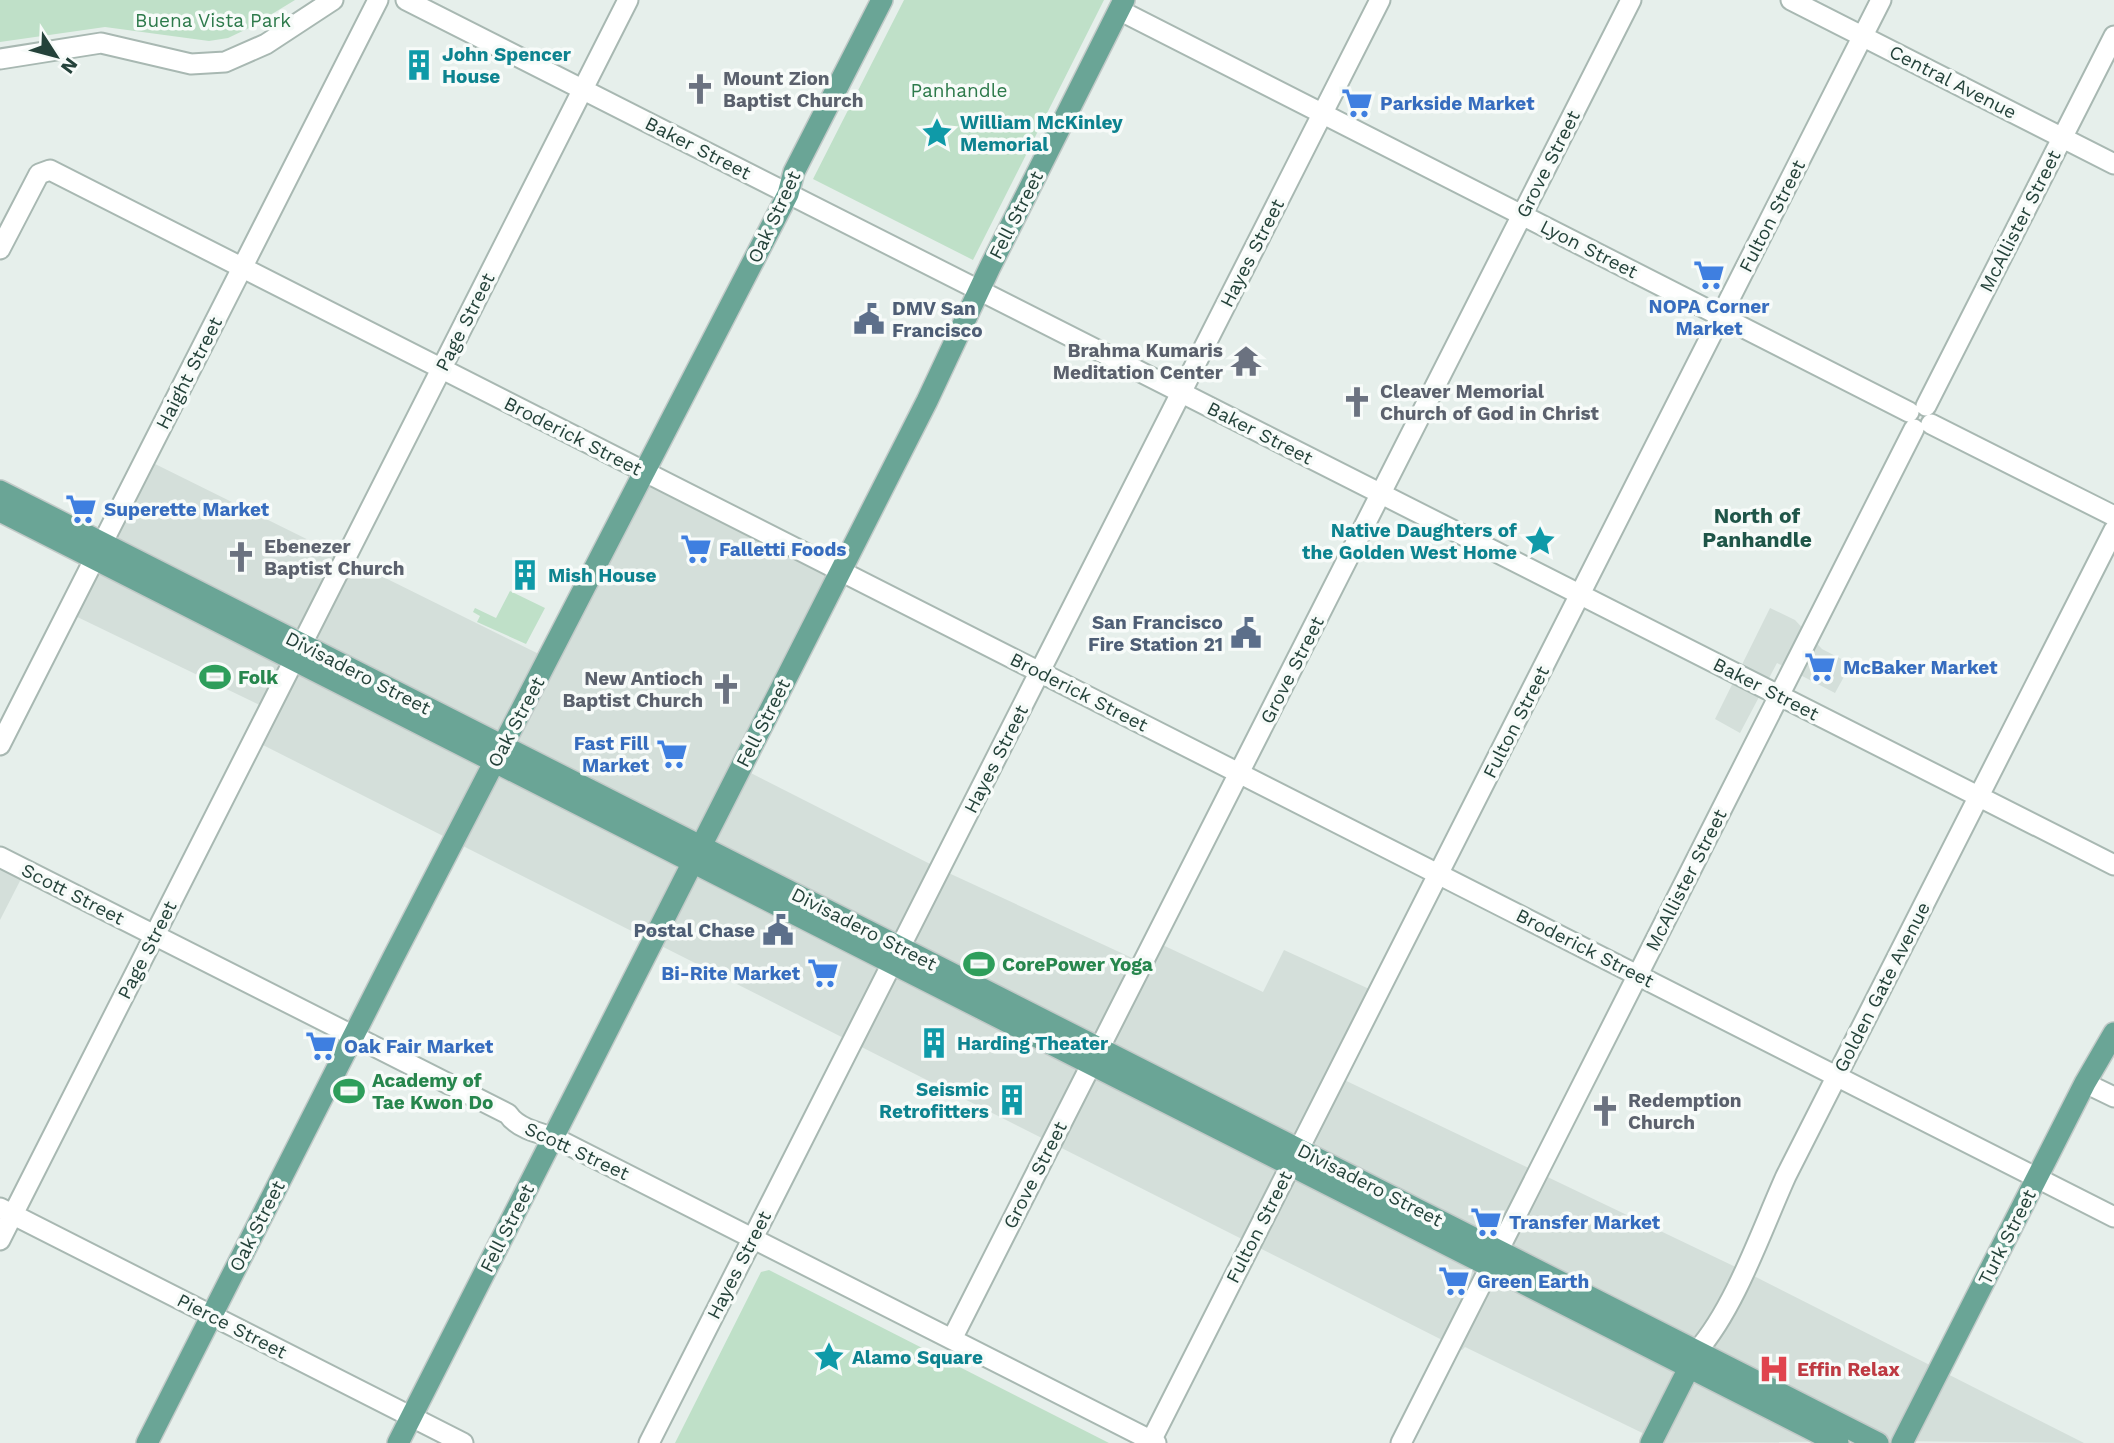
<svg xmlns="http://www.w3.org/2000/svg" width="2114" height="1443" font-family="'Work Sans',sans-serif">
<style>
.built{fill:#d4dfda}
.green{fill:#bfe0c8}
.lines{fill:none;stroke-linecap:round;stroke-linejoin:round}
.minor-casing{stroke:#a8b8b2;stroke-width:23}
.major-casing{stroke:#c2cac8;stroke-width:24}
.minor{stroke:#fff;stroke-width:19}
.major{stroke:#6aa596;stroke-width:21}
.labels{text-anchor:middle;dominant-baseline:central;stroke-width:7;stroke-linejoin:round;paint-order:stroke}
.park-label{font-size:19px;fill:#2d7a4b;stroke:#f7fbf9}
.culture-label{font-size:19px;font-weight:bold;fill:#0d838f;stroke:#f7fbf9;text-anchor:start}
.worship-label{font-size:19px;font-weight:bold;fill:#5b616d;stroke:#f7fbf9;text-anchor:start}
.street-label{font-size:19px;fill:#24423a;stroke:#f7fbf9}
.shop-label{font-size:19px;font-weight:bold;fill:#366cbe;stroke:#f7fbf9;text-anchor:start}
.service-label{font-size:19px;font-weight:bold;fill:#4e5e75;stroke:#f7fbf9;text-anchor:end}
.leisure-label{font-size:19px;font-weight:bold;fill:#27864d;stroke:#f7fbf9;text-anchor:start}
.health-label{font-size:19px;font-weight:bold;fill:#be3a42;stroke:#f7fbf9;text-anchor:start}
.neighbourhood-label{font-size:21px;font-weight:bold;fill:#1f5548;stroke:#f7fbf9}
</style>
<rect width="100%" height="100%" fill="#e6efeb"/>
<path class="built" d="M145,459L549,659L645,473L840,571L741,768L940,869L1143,963L1154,941L1263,992L1284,950L1378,993L1336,1076L1744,1271L2084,1443L1889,1441L1663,1443L1465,1347L1462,1350L253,740L268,709L67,612Z
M1770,608L1795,620L1822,649L1851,664L1835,693L1777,663L1740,733L1715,719Z
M0,868L21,879L0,920Z"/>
<path class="green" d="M0,0H295L249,28L228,38L209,41L105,27L0,42Z
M904,0H1104L973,260L813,179Z
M510,591L545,608L526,644L477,622L480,616L473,612L475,608L496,618Z
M769,1270L1109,1443H675L761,1272Z"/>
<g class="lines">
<defs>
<path id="minor" d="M406,0L2114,865
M1791,0L2114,164
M1119,10L1909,412
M0,59L101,43L191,64L225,62L266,44L333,0
M0,249L39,174L50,170L2114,1217
M1926,406L2114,36
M1931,424L2114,516
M302,644L628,0
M0,745L378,0
M0,857L508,1114C517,1128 538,1133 553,1137L1156,1443
M2085,1083L2114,1097
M0,1208L463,1443
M0,1240L294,660
M952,1339L1631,0
M1697,1351C1735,1308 1762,1229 1786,1176L2114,530
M649,1443L1380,0
M1150,1443L1881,0
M1401,1443L1914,429"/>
<path id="major" d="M0,491L1878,1443
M0,511L1838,1443
M147,1443L393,958L788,194L794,172L882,0
M398,1443L927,401L990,267L1124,0
M1651,1443L1696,1354
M1902,1443L2085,1083L2114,1033"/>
</defs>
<use href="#minor" class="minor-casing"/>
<use href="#major" class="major-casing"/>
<use href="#minor" class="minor"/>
<use href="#major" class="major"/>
</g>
<defs>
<symbol id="building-bare" viewBox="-9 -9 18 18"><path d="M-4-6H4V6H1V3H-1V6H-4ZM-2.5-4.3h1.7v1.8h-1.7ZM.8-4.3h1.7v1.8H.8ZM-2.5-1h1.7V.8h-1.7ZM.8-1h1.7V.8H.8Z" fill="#0f9aa8" stroke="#f7fbf9" stroke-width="2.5" paint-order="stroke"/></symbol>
<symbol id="church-bare" viewBox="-9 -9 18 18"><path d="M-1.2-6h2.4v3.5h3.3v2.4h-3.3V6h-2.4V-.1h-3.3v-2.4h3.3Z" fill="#6b7280" stroke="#f7fbf9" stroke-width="2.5" paint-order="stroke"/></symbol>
<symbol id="supermarket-bare" viewBox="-9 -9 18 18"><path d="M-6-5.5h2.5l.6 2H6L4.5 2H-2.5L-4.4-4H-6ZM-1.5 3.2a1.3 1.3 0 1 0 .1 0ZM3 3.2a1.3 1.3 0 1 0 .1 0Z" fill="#3f7fe0" stroke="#f7fbf9" stroke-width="2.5" paint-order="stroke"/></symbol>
<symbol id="sight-bare" viewBox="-9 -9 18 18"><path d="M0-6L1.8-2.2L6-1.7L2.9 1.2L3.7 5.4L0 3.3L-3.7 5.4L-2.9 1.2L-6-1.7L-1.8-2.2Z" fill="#0f9aa8" stroke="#f7fbf9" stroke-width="2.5" paint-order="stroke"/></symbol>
<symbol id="civic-bare" viewBox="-9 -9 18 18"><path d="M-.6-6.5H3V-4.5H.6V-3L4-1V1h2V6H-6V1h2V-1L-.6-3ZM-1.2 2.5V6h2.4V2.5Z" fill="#5c6f8a" stroke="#f7fbf9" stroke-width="2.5" paint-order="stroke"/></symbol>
<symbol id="temple-bare" viewBox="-9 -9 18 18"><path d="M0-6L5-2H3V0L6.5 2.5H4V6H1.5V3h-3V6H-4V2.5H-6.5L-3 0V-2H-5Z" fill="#6b7280" stroke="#f7fbf9" stroke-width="2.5" paint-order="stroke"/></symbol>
<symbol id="stadium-bare" viewBox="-9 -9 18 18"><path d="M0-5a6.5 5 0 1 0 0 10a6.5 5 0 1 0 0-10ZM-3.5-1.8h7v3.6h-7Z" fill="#2e9e5b" stroke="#f7fbf9" stroke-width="2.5" paint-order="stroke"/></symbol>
<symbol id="hospital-bare" viewBox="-9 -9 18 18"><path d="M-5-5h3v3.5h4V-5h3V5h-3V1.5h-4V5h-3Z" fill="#e0444e" stroke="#f7fbf9" stroke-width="2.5" paint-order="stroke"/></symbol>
</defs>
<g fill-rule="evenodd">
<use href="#building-bare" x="397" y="43" width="44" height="44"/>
<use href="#church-bare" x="678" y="67" width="44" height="44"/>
<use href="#supermarket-bare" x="1335" y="81" width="44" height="44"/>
<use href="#sight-bare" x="915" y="111" width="44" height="44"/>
<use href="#supermarket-bare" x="1687" y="253" width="44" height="44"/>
<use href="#civic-bare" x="847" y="297" width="44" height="44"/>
<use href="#temple-bare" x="1224" y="339" width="44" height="44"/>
<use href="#church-bare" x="1335" y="380" width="44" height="44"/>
<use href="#supermarket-bare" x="59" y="487" width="44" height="44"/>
<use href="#sight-bare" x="1518" y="519" width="44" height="44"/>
<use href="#supermarket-bare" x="674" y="527" width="44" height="44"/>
<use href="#church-bare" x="219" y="535" width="44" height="44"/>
<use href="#building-bare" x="503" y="553" width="44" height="44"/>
<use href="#civic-bare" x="1224" y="611" width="44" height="44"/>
<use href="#supermarket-bare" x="1798" y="645" width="44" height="44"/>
<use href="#stadium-bare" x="193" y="655" width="44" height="44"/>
<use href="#church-bare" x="704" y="667" width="44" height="44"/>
<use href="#supermarket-bare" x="650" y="732" width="44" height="44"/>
<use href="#civic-bare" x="756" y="908" width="44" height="44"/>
<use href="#stadium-bare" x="957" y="942" width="44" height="44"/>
<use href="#supermarket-bare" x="801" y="951" width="44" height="44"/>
<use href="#building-bare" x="912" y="1021" width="44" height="44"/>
<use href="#supermarket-bare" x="299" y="1024" width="44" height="44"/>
<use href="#stadium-bare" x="327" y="1069" width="44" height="44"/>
<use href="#building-bare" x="990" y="1078" width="44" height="44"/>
<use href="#church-bare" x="1583" y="1089" width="44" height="44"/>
<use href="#supermarket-bare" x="1464" y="1200" width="44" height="44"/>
<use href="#supermarket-bare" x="1432" y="1259" width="44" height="44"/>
<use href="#sight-bare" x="807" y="1335" width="44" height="44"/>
<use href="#hospital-bare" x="1752" y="1347" width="44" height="44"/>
</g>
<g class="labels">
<g class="park-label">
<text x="213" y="20">Buena Vista Park</text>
<text x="959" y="90">Panhandle</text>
</g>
<g class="culture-label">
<text x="442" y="54">John Spencer<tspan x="442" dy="22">House</tspan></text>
<text x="960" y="122">William McKinley<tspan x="960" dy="22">Memorial</tspan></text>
<text x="1517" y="530" text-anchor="end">Native Daughters of<tspan x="1517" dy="22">the Golden West Home</tspan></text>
<text x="548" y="575">Mish House</text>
<text x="957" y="1043">Harding Theater</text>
<text x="989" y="1089" text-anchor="end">Seismic<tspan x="989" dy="22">Retrofitters</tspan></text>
<text x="852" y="1357">Alamo Square</text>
</g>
<g class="worship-label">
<text x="723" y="78">Mount Zion<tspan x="723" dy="22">Baptist Church</tspan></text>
<text x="1223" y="350" text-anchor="end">Brahma Kumaris<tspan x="1223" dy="22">Meditation Center</tspan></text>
<text x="1380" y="391">Cleaver Memorial<tspan x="1380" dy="22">Church of God in Christ</tspan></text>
<text x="264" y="546">Ebenezer<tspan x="264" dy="22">Baptist Church</tspan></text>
<text x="703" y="678" text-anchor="end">New Antioch<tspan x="703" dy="22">Baptist Church</tspan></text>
<text x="1628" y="1100">Redemption<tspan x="1628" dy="22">Church</tspan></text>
</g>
<g class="street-label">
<text transform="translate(1953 82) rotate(27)">Central Avenue</text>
<text transform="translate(698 148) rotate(27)">Baker Street</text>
<text transform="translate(1548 164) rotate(-63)">Grove Street</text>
<text transform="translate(1016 215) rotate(-63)">Fell Street</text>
<text transform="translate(1772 216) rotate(-63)">Fulton Street</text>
<text transform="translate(774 217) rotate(-65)">Oak Street</text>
<text transform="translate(2020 221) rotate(-63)">McAllister Street</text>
<text transform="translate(1589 249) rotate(27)">Lyon Street</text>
<text transform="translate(1252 253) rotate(-63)">Hayes Street</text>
<text transform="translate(465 322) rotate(-63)">Page Street</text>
<text transform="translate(189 373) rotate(-63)">Haight Street</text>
<text transform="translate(1260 433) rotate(27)">Baker Street</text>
<text transform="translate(573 436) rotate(27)">Broderick Street</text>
<text transform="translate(1292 670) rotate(-63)">Grove Street</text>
<text transform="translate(358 673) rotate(27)">Divisadero Street</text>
<text transform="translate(1766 689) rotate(27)">Baker Street</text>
<text transform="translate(1079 692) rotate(27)">Broderick Street</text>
<text transform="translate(516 722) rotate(-62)">Oak Street</text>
<text transform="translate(1516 722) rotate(-63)">Fulton Street</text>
<text transform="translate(763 723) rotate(-63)">Fell Street</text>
<text transform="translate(996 759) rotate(-63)">Hayes Street</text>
<text transform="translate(1686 880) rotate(-63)">McAllister Street</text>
<text transform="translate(73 894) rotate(27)">Scott Street</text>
<text transform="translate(864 929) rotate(27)">Divisadero Street</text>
<text transform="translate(1585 948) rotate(27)">Broderick Street</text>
<text transform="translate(147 950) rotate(-63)">Page Street</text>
<text transform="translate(1882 987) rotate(-63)">Golden Gate Avenue</text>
<text transform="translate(577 1151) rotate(25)">Scott Street</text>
<text transform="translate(1035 1175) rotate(-63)">Grove Street</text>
<text transform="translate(1370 1185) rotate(27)">Divisadero Street</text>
<text transform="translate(257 1226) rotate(-63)">Oak Street</text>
<text transform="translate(1259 1227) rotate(-63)">Fulton Street</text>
<text transform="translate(507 1228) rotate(-63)">Fell Street</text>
<text transform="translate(2007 1237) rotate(-63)">Turk Street</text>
<text transform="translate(739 1265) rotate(-63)">Hayes Street</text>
<text transform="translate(232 1326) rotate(27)">Pierce Street</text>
</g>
<g class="shop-label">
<text x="1380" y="103">Parkside Market</text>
<text x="1709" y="306" text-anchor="middle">NOPA Corner<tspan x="1709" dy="22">Market</tspan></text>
<text x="104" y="509">Superette Market</text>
<text x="719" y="549">Falletti Foods</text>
<text x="1843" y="667">McBaker Market</text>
<text x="649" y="743" text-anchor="end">Fast Fill<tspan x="649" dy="22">Market</tspan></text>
<text x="800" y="973" text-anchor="end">Bi-Rite Market</text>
<text x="344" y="1046">Oak Fair Market</text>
<text x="1509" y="1222">Transfer Market</text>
<text x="1477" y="1281">Green Earth</text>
</g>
<g class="service-label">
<text x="892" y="308" text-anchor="start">DMV San<tspan x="892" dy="22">Francisco</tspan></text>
<text x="1223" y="622">San Francisco<tspan x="1223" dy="22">Fire Station 21</tspan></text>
<text x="755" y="930">Postal Chase</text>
</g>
<g class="leisure-label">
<text x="238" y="677">Folk</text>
<text x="1002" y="964">CorePower Yoga</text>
<text x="372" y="1080">Academy of<tspan x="372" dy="22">Tae Kwon Do</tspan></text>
</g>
<g class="health-label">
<text x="1797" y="1369">Effin Relax</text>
</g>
<g class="neighbourhood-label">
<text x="1757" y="515">North of<tspan x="1757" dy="24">Panhandle</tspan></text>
</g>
</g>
<g transform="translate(56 56) rotate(126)" stroke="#f7fbf9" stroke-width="5" paint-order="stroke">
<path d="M0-5L12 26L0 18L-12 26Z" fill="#24423a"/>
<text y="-10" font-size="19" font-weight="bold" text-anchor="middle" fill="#24423a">N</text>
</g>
</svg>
